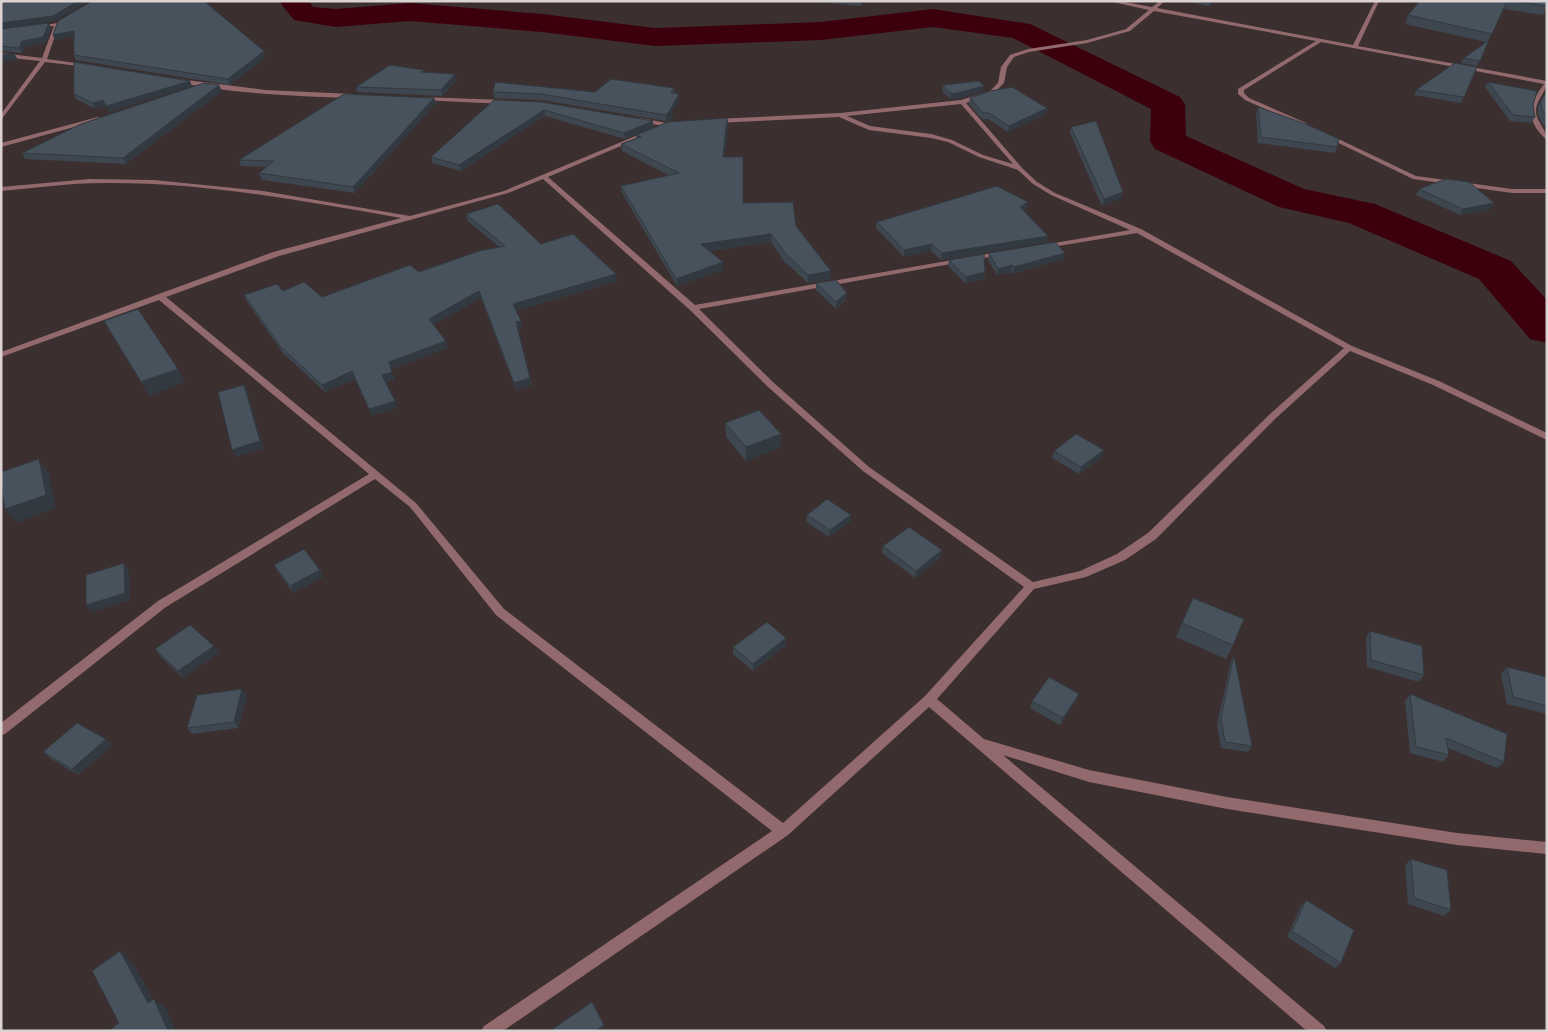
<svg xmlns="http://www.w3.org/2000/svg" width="1548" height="1032" font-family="'Public Sans',sans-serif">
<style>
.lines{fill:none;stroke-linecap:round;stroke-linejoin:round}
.river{fill:#3c000d;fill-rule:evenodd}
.street{fill:#92696c;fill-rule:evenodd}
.wall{fill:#3e474f}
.shaded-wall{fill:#323940}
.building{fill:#48525c;stroke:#323940}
</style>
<rect width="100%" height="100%" fill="#3c2f2f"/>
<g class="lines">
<path class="river" d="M281,1H309L313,7L336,9L410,3L542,14L655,28L821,22L933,9L1030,24L1180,97L1185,104L1186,136L1304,189L1375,204L1511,261L1547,300V343L1530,339L1479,279L1349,223L1279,207L1155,149L1150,141L1151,109L1013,38L933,27L821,40L655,46L542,32L410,21L336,27L294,20L281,4Z"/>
<path class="street" d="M1108,1H1119L1152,7L1160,1H1165L1157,8L1353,45L1375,1H1379L1358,46L1547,81C1547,92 1536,99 1536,111C1536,122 1547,129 1547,140C1543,137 1539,132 1536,128C1526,111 1533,99 1544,84L1321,42L1244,90V93L1249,98L1306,123L1307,124L1304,126L1245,100L1238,94V89L1316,41L1154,11L1130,31L1087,43L1029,52L1014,57L1007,67L1004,83L994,93L966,103L1023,169L1037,182L1055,193L1141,229L1352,346L1439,381L1547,433V440L1433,385L1350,351L1275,419L1156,539L1125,560L1086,577L1034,589L937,699L984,739L1089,770L1227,797L1457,833L1547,842V854L1457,845L1227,809L1089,782L1003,755L1324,1026L1327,1031H1307L929,707L788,835L503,1031H481L484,1026L772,831L496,615L410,507L375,479L166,607L5,734L1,735V723L158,601L369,474L159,300L1,357V352L273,252L401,218C303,201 204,182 104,183C69,183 35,188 1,191V187L89,179L154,180L263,191L410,216L504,191L645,132H649V134L548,177L695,305L1004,251V255H1001L699,309L774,383L869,467L1033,582L1080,571L1117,554L1148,533L1269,415L1344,348L1137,233L1040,249L1039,247L1043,245L1130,230L1051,195L1033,184L1018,170L979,157L948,142L931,138L869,130L839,117L715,123L712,121L715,119L840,113L961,100L990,91L998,83L1001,67L1010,55L1028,49L1087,40L1126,29L1149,10ZM961,104L1013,164L983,155L952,140L931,134L870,126L847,116ZM543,179L690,310L768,387L863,471L1024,587L925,696L783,823L504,609L416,503L166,297L279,256L508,193Z
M57,23L59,24L47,59L90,65L87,67L45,62L1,120V114L40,61L1,57V53L42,58L54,26L37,28L35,27Z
M178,79L265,90L353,94L356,96L353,98C294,96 234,94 176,82V80Z
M422,97L505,100L508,102L505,104L420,100V98Z
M98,117L100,118V120L1,147V143Z
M640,118L667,123L670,125L667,127L638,121L637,120Z
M1324,134H1328L1416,176L1512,189H1547V193H1512L1413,179L1324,136Z"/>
</g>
<path class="wall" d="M806,1H863L861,6Z
M1185,1H1216L1209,6Z
M1420,1H1547V8L1543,15L1503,9L1477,66L1461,63L1464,58L1486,42L1405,24L1408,15Z
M58,21L264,51L266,57L230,85L76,60L74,55V36L55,40L53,35Z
M51,28L46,42L25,47L22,53L1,51V29Z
M1477,67L1461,103L1414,95L1416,90Z
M424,70L425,73L457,80L442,96L357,92L356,87Z
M1488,82L1533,105L1535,117L1531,123L1510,121L1485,87Z
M943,85L983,91L961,98L950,99L942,91Z
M192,86L109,112L106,106L95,109L76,99L74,94Z
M674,88L675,94H679V100L670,115L673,120L666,121L542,100L494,98L493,92H595Z
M222,91L126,164L25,159L22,153Z
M1546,92H1547V128L1542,123L1538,115V107Z
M434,98L436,103L355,193L262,180L259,173L267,167L241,166L239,160Z
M970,98L1047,108L1046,114L1008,132L988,119H982L969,104Z
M494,100L653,127L625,139L545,116L461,171L433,163L431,157Z
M1258,107L1337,147L1335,153L1258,143L1256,113Z
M727,118L728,125L724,157L743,203L796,226L831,271V279L808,283L784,261L771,242L709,251L723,270L677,286L622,193L621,186L670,176L622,151L621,144L636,138V135Z
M1071,127L1123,192L1122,198L1102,206L1070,133Z
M1419,189L1490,210L1460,215L1416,195Z
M1028,202L1027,208L1023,211L1048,236L1046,242L941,260L931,251L904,257L876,228L877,222Z
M466,214L616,274L617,281L516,311L521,321L522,328L518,329L532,385L516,390L481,298L433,325L446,341L448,348L391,369L395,380L386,382L395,401L397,408L372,416L355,379L325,392L283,353L247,302L244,295L283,291L322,297L419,272L499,247L468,221Z
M989,253H1065L1063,259L1013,274L1011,272L997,275L988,260Z
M949,260L985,272L984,279L965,283L948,266Z
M816,283L846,300L836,309L816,290Z
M725,423L781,434L780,447L746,461L726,437Z
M1104,450L1102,457L1079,474L1052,458L1054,451Z
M807,515H851V521L829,537L806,522Z
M883,546L941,557L915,578L882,553Z
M274,565L320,570L323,577L293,593L278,572Z
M1193,598L1233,645L1226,659L1176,637Z
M1370,631L1424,675L1419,682L1367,667L1366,638Z
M786,638V645L753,671L733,654V647Z
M155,649L219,653L183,678L160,656Z
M1234,655L1252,746L1248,752L1221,748L1217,724L1231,662Z
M1507,667L1547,677V714L1507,704L1501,674Z
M242,689L247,696L238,728L192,734L187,728Z
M1410,694L1504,762L1497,768L1448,748L1449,755L1443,762L1410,753L1405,701Z
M1032,701H1076L1060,725L1030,708Z
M106,739L112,746L78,775L50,758L43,752Z
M1411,859L1451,910L1444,916L1408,904L1405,865Z
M1306,900L1341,963L1335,968L1287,937L1301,906Z"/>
<path class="shaded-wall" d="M78,1H89L55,21L1,29V23Z
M1211,1H1216L1209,6Z
M49,23L51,28L46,42L25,47L22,53L19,48L22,41Z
M74,31L76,36L55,40L53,35Z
M264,51L266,57L230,85L228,79Z
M15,55L18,60L1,62V56Z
M455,74L457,80L442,96L441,90Z
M190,81L192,86L109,112L106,106Z
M219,85L222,91L126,164L123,158Z
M984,86L983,91L961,98L950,99L951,94Z
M679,94V100L670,115H673V120L666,121V115Z
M434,98L436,103L355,193L353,187Z
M103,100L106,106L95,109L93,103Z
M1047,108L1046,114L1008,132L1009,126Z
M544,110L545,116L461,171L459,165Z
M727,118L728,125L724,164L723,157Z
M653,121V127L625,139L624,133Z
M1123,192L1122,198L1102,206L1104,199Z
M1028,202L1027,208L1018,213L1020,207Z
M1494,203L1490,210L1460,215L1463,209Z
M771,234V242L701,252V244Z
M1048,236L1046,242L941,260L942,253Z
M932,244L931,251L904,257V250Z
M1065,253L1063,259L1013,274L1014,267Z
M723,262V270L677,286L676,279Z
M1012,265L1011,272L997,275L998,269Z
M831,271V279L808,283V275Z
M985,272L984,279L965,283L966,277Z
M616,274L617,281L515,311L513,304Z
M479,291L481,298L431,326L429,319Z
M847,293L846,300L836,309V302Z
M521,321L522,328L518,329L516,322Z
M446,341L448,348L391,369L395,380L385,382L382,375L389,362Z
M178,369L185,382L149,396L141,382Z
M352,371L355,379L325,392L322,385Z
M530,378L532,385L516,390L514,383Z
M244,385L247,391L264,448L236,457L232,450Z
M395,401L397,408L372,416L369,409Z
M781,434L780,447L746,461V447Z
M1104,450L1102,457L1079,474L1081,467Z
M39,459L49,473L56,508L16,523L5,509Z
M851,515V521L829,537L830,530Z
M942,550L941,557L915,578L916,571Z
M124,563L129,570L130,600L92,612L86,605Z
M320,570L323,577L293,593L290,586Z
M786,638V645L753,671V664Z
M214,646L219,653L183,678L178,671Z
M242,689L247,696L238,728L234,722Z
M1079,694L1076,701L1060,725L1063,718Z
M106,739L112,746L78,775L72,769Z
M120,951L132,961L159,1010L154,999L166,1008L176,1031H168L148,1003Z
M604,1025L606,1031H595Z"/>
<path class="building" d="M1,1H78L53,16L1,23Z
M92,1H204L264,51L228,79L74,55V31L53,35L58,21Z
M1420,1H1507L1492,34L1408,15Z
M1510,1H1547V6Z
M49,23L43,37L22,41L19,48L1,46V29Z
M1489,40L1480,61L1464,58Z
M1,54L15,55L1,56Z
M74,62L190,81L106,106L103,100L93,103L74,94Z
M1455,63L1477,67L1464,97L1416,90Z
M390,65L424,70L421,72L455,74L441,90L356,87Z
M611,79L674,88L671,93L679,94L667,115H673H666L541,94L493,92L495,82L595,92Z
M979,81L984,86L961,92L951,94L943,85Z
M1488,82L1537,91L1533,105L1535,117L1513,115Z
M204,83L219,85L123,158L22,153L81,124Z
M1012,87L1047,108L1009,126L989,113H983L970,98L990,91Z
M1546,92H1547V119L1542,109L1541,101Z
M344,94L434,98L353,187L259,173L274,161L239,160Z
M494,100L541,102L653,121L624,133L544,110L459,165L431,157Z
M1258,107L1306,124L1339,139L1337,147L1261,137Z
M727,118L723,157H743V203L793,202L796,226L831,271L808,275L785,253L771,234L701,244L723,262L676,279L621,186L679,173L621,144L641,137L636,135L668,122Z
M1096,121L1123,192L1104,199L1071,127Z
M1446,179L1469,182L1494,203L1463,209L1419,189Z
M997,186L1028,202L1020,207L1048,236L942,253L932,244L904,250L877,222Z
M498,204L541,244L573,234L616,274L513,304L521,321L516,322L530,378L514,383L479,291L429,319L446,341L389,362L392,372L382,375L395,401L369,409L352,371L322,385L280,346L244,295L277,284L283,291L304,282L322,297L410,265L419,272L479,251L505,246L466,214Z
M1055,242L1065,253L1014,267L1012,265L998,269L989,253Z
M984,254L985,272L966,277L949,260Z
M836,280L847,293L836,302L816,283Z
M138,309L178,369L141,382L104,321Z
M244,385L260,441L232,450L218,392Z
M759,410L781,434L746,447L725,423Z
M1076,434L1104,450L1081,467L1054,451Z
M39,459L46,495L5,509L1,484V472Z
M827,499L851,515L830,530L807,515Z
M909,527L942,550L916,571L883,546Z
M304,549L320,570L290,586L274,565Z
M124,563L125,593L86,605V575Z
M1193,598L1244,619L1233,645L1182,623Z
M767,622L786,638L753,664L733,647Z
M190,625L214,646L178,671L155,649Z
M1370,631L1422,646L1424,675L1371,660Z
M1234,655L1252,746L1225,742L1221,717Z
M1507,667L1547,677V706L1513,697Z
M1049,677L1079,694L1063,718L1032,701Z
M242,689L234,722L187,728L197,695Z
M1410,694L1507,734L1504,762L1446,738L1449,755L1416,747Z
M77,723L106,739L72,769L43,752Z
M1411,859L1447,870L1451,910L1414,898Z
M1306,900L1354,930L1341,963L1292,931Z
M120,951L148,1003L154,999L168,1031H108L119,1023L92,971Z
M592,1002L604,1025L595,1031H550Z"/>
<rect width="1548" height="1032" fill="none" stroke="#dbd2d2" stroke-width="5"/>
</svg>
